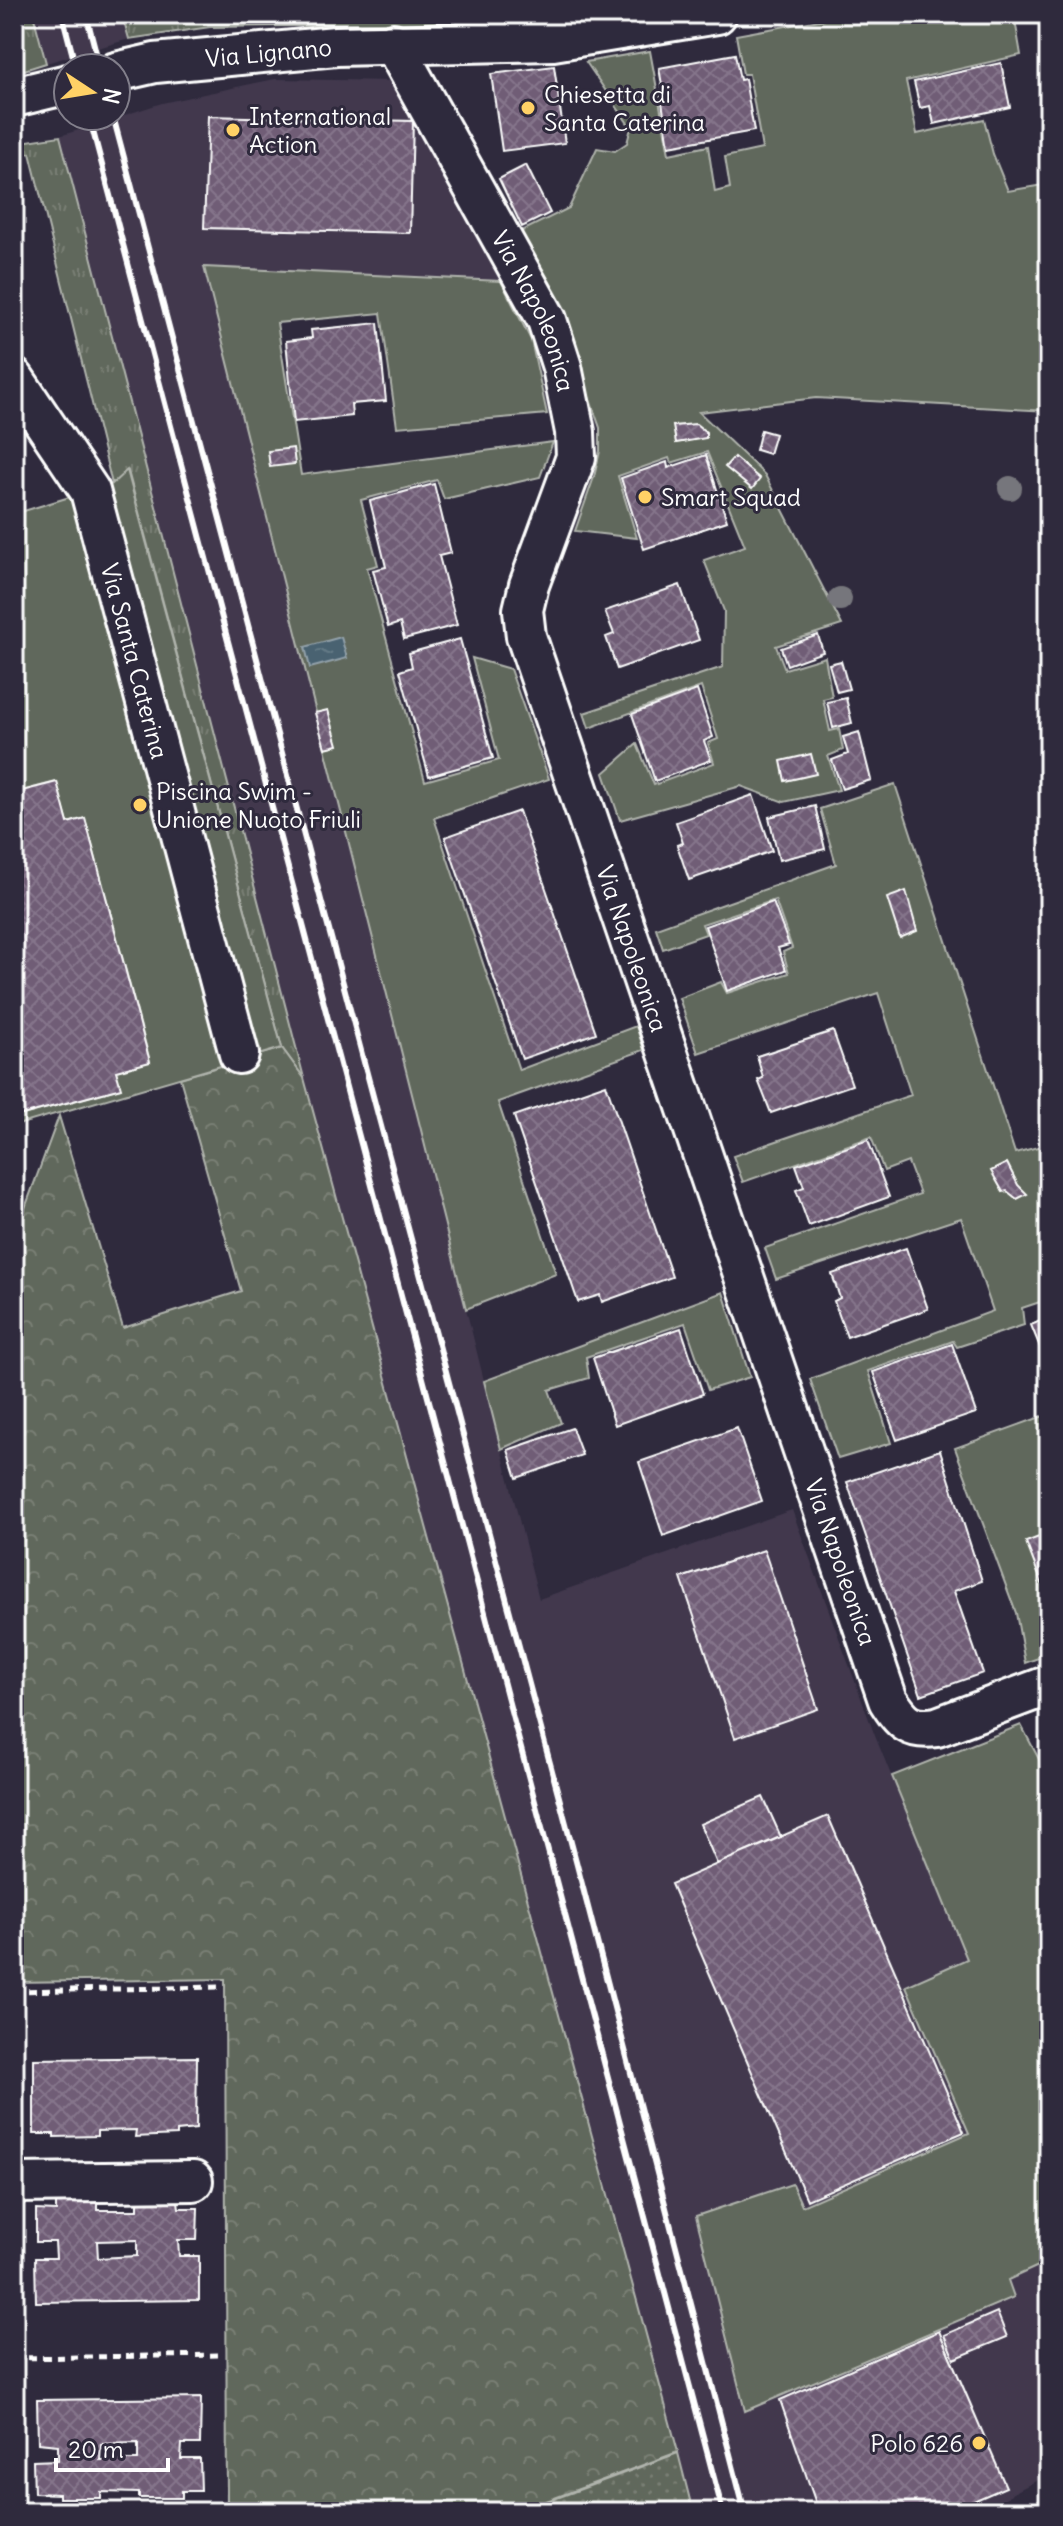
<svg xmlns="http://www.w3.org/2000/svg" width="1063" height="2526" font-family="Delius,sans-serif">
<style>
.built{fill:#42394e}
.grass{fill:url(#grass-tufts);stroke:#b0b4ad;stroke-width:2}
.forest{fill:url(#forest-crowns);stroke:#b0b4ad;stroke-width:2}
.park{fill:url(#park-dots);stroke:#b0b4ad;stroke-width:2}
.garden{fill:#61685b;stroke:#b0b4ad;stroke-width:2}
.water{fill:url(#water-ripples);stroke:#92a1aa;stroke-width:2}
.building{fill:url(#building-cross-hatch);stroke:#fff;stroke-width:2;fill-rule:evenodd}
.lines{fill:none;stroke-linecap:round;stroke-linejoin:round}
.minor-casing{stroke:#fff;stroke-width:44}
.path{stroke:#fff;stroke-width:5;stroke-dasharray:8 6;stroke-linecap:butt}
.minor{stroke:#2f2a3d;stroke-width:38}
.rail{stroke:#fff;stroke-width:6}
.tree{fill:#76767b}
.poi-dot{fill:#ffd166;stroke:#2f2a3d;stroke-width:3}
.labels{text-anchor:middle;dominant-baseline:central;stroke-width:6;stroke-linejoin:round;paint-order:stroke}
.street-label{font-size:24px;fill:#fff;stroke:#2f2a3d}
.poi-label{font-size:24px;fill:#fff;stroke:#2f2a3d;text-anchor:start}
</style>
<defs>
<pattern id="grass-tufts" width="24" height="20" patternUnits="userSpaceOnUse" patternTransform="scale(2)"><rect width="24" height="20" fill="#61685b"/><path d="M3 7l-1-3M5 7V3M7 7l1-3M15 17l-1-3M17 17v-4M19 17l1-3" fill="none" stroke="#797f74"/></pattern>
<pattern id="forest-crowns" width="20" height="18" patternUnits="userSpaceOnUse" patternTransform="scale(2)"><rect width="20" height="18" fill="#61685b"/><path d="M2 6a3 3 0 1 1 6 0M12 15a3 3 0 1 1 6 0" fill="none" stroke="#797f74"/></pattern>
<pattern id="park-dots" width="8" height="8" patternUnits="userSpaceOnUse" patternTransform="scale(2)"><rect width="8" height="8" fill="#61685b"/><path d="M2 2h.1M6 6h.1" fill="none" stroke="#797f74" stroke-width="1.8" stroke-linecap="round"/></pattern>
<pattern id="water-ripples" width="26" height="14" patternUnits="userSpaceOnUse" patternTransform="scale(2)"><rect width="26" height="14" fill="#496271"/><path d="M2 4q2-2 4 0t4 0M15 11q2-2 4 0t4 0" fill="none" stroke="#647a86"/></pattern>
<pattern id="building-cross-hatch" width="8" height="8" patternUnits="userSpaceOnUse" patternTransform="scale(2)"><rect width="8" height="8" fill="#705d76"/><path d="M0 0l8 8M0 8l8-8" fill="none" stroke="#85758b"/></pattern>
</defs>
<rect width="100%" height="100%" fill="#2f2a3d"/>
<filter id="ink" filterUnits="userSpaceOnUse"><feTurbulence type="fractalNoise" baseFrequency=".0125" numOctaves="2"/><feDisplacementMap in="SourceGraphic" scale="16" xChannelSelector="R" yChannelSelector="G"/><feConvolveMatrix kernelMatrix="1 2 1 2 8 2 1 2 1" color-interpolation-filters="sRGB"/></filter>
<g filter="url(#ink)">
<path class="built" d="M33,14H122L129,39L46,63Z
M275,79L394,81L501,281L204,268L539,1599L792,1510L875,1736L1029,2112L1049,2103V2474L1011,2494L990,2512H693L304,1078L60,136L162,103Z"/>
<path class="grass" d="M14,14H33L46,63L18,72L14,71Z
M122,14H530L532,23L210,27L129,39Z
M60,136L304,1078L282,1048L128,471L112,484L30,153L14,156V143Z"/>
<path class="forest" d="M282,1048L304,1078L678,2452L517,2512H227L225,1979L14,1982V1238L59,1116L123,1328L241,1291L180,1078Z"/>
<path class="park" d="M678,2453L693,2512H519Z"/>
<path class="garden" d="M853,14H1014L1021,55L906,81L917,134L984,119L993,154L1008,191L1049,184V411L816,398L699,412L765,475L842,625L776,646L785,669L825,657L832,697L823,699L830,731L839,729L843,750L828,756L839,790L784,802L741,786L620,820L604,773L637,744L654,785L714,763L708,743L718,739L701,687L589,728L584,713L723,667L724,611L704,560L745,546L707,452L671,463L669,458L618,476L637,538L575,531L594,477L600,451V428L557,306L520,232L569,208L597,148L615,151L627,143L631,128L586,62L650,51L669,154L708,146L715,192L730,188L725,157L762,149L749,74H743L736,35Z
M204,267L501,281L531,340L547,414L397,427L381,313L277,323L301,475L553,442L540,477L444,499L437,480L361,500L378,565L367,568L425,781L499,760L472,658L510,669L549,779L434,818L519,1070L636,1026L644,1050L498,1102L556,1274L466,1309Z
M127,470L282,1048L14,1126V1106L22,1115L120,1088L116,1071L150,1061L85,818L68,823L56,782L14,793V514L112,484Z
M895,784L1015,1153L1049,1144V1299L1022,1308L1024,1325L957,1347L953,1341L868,1371L891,1443L838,1459L810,1379L993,1311L961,1218L776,1279L765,1248L920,1194L908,1162L884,1171L871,1137L743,1182L733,1156L911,1095L878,993L698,1053L679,998L721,982L727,993L789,973L783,952L792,948L775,900L702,924L706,934L663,949L656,928L836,864L820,809Z
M723,1292L750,1377L708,1390L685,1323L586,1357L589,1378L549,1390L561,1423L501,1449L484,1381Z
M1049,1414V1654L1025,1663L1016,1613L955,1448Z
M1021,1725L1040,1761L1049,1758V2261L1008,2280L1014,2297L745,2411L696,2216L792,2184L802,2206L969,2133L906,1986L967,1959L892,1776Z"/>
<path class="water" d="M341,637L347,658L310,668L305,647Z"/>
<path class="building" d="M735,54L740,80L745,79L754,131L669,146L661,96H664L659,68Z
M1001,63L1010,107L934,124L930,106L920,108L914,82Z
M554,66L565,143L502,151L491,74Z
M208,116L413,121L410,233L204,228Z
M526,165L550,213L522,227L499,179Z
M378,323L386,401L351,404L352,416L294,422L286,341L312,338L311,330Z
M696,424L706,432V438L676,443L673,426Z
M761,430L775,434L769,454L756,450Z
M293,448L295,464L270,467L268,451Z
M706,455L727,521L644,549L621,478L667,462L668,468Z
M734,457L760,479L752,489L725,467Z
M434,484L451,553L439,556L457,625L404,639L400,623L388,627L373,570L386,567L370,501Z
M680,585L699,640L617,669L606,637L614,634L605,611Z
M818,635L823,652L787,665L781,648Z
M460,639L493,758L429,776L400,671L412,667L409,653Z
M841,661L849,689L837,692L829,664Z
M697,690L713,737L704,741L711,760L655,781L632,714Z
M846,698L852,723L833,728L827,702Z
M328,710L338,745L325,748L315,713Z
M859,732L871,780L842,789L832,760L848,754L843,737Z
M811,754L816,774L785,781L781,761Z
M57,782L68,823L85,818L150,1062L116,1071L121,1088L22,1115L14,1106V793Z
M753,795L772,851L689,880L677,845L683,843L676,822Z
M815,806L825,849L779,860L769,817Z
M519,811L596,1033L522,1059L445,837Z
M906,891L917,931L900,938L887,898Z
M773,902L789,945L778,948L786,970L727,991L705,926Z
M833,1031L852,1085L771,1113L758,1080L763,1078L757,1056Z
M606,1084L672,1277L602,1302L600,1295L578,1302L514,1116Z
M868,1140L889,1197L809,1226L796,1190L804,1187L796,1165Z
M1007,1163L1018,1185L1027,1194L1017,1199L1007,1191L1003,1192L991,1171Z
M906,1248L928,1309L847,1337L834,1301L840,1298L832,1274Z
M1049,1317V1369L1031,1325Z
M681,1328L703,1394L615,1425L593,1358Z
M952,1344L976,1413L897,1440L873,1372Z
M572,1428L582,1455L517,1478L508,1450Z
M737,1428L762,1501L663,1536L639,1462Z
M940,1450L982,1581L954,1591L983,1673L921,1695L847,1482Z
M1049,1533V1602L1026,1542Z
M764,1550L818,1709L735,1738L681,1578Z
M763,1797L781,1837L717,1864L700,1824Z
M828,1816L964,2132L807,2200L671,1884Z
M197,2057L196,2129L177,2131V2135L135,2137L136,2130L97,2131V2136L54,2137V2134H34V2059Z
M138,2201H178L179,2208H198L197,2240H178L179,2256H199V2300L36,2302L35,2258H56L55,2242H36V2210L56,2211V2203L98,2202V2210H138ZM137,2240V2256L98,2258L97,2241Z
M997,2312L1007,2337L954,2359L944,2335Z
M939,2331L1006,2487L948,2512H819L780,2400Z
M201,2398L200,2444H182L181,2459H200L201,2491H182V2498H139V2493L101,2492V2498H59V2494L34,2493L33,2461L58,2460V2445L38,2443L37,2400ZM138,2443V2460H100L101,2444Z"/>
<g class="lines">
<defs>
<g id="minor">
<path id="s1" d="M393,43L547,320L562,367L575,432L576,457L529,585L523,610L526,636L888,1700C902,1722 910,1731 937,1727L1049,1685"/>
<path id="s2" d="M116,72L155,63L336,46L553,41L717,14"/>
<path d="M14,97L68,84"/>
<path id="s3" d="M14,378L90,491L239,1054"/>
<path d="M14,2183L193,2181"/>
</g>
</defs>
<use href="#minor" class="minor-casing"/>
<path class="path" d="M14,1991L220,1987
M14,2358L223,2355"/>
<use href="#minor" class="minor"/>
<path class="rail" d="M62,14L76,68
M86,14L100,68
M89,116L723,2512
M113,116L577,1865L745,2512"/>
</g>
<g class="tree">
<circle cx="1010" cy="488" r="12"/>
<circle cx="840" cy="599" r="12"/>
</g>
</g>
<g class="poi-dot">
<circle cx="528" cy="108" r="8"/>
<circle cx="233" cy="130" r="8"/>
<circle cx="645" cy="497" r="8"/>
<circle cx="140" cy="805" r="8"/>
<circle cx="979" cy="2443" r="8"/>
</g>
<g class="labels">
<g class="street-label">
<text stroke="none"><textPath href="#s2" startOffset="154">Via Lignano</textPath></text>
<text stroke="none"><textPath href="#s1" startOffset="304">Via Napoleonica</textPath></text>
<text stroke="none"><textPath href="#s3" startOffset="312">Via Santa Caterina</textPath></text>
<text stroke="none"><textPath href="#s1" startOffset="976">Via Napoleonica</textPath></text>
<text stroke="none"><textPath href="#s1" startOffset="1624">Via Napoleonica</textPath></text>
</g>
<g class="poi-label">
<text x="544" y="94">Chiesetta di<tspan x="544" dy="28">Santa Caterina</tspan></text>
<text x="249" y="116">International<tspan x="249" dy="28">Action</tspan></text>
<text x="661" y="497">Smart Squad</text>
<text x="156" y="791">Piscina Swim -<tspan x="156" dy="28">Unione Nuoto Friuli</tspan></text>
<text x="963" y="2443" text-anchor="end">Polo 626</text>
</g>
</g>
<rect width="1063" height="2526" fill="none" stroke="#2f2a3d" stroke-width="48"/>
<rect x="24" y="24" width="1015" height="2478" fill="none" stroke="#fff" stroke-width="3" filter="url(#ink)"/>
<g transform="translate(92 92) rotate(102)"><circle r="38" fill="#2f2a3d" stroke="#827f8b" stroke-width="2"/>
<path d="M0-6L14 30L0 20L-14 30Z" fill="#ffd166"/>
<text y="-12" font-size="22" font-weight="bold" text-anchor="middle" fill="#ffffff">N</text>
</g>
<path d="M56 2458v12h112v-12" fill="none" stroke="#ffffff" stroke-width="4"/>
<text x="68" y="2458" font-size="24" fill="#ffffff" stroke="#2f2a3d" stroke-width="6" paint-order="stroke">20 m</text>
</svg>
